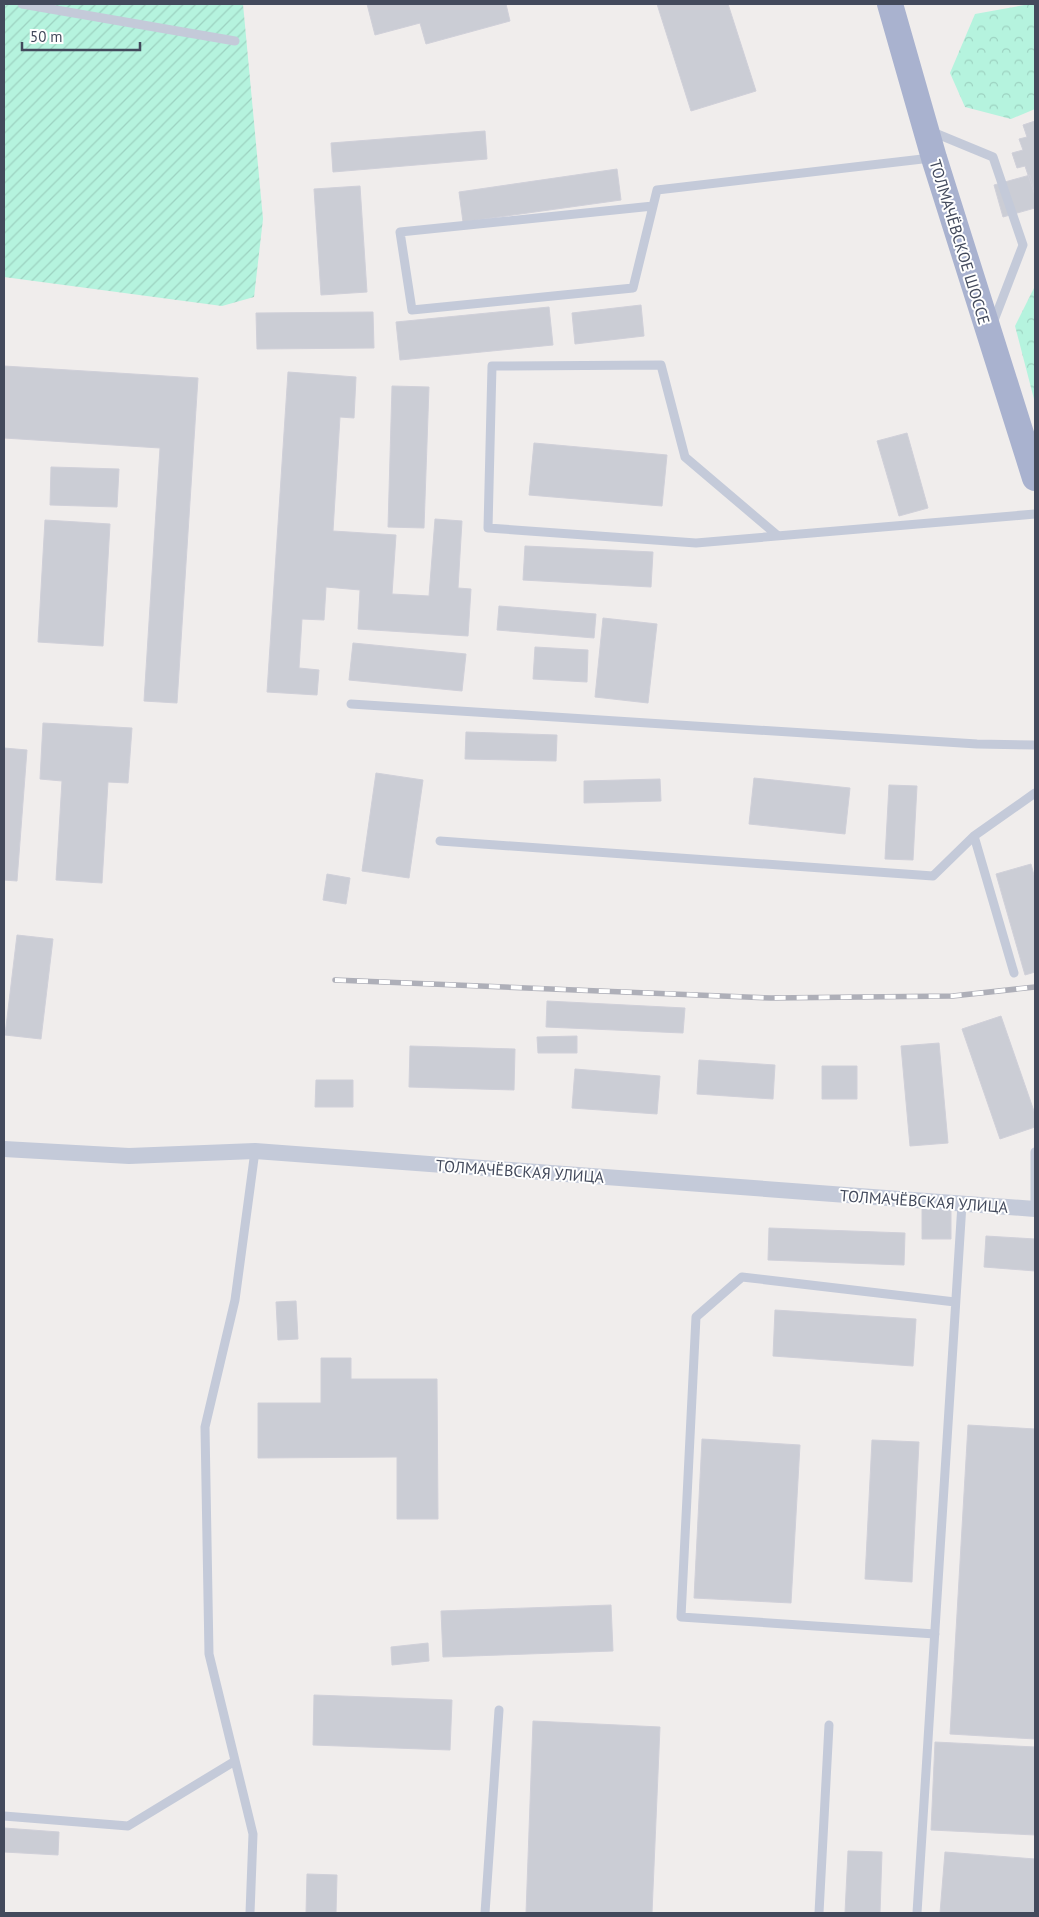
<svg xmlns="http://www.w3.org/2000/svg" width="1039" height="1917" font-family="'PT Sans',sans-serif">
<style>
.forest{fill:url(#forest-crowns)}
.garden{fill:url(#garden-furrows)}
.building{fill:#cbcdd5;stroke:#d0d0d9}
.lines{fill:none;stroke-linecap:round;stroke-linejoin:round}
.service{stroke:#c4cad9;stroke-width:9}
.minor{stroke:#c4cad9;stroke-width:16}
.primary{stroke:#a9b2cf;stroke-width:26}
.rail-casing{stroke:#aeafb8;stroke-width:5.5}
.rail{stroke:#fff;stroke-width:4;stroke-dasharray:11;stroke-linecap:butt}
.labels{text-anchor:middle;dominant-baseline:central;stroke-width:4;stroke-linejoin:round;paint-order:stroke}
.street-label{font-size:16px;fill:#434a5c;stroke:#fff}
</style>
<defs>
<pattern id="forest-crowns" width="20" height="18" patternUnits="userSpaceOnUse" patternTransform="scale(1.25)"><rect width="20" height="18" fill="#b5f3de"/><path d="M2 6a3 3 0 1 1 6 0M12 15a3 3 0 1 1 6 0" fill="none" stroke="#9dd2c1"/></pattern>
<pattern id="garden-furrows" width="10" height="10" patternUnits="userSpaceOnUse" patternTransform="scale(1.25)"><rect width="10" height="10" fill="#b5f3de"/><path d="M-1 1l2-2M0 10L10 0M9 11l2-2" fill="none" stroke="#9dd2c1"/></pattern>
</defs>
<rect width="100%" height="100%" fill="#f0edec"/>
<path class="forest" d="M1030,4H1035V109L1011,119L965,107L950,73L975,14Z
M1035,286V403L1015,326Z"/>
<path class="garden" d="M4,4H243L263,219L254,297L222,306L4,277Z"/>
<path class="building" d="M367,4H506L510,21L426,44L420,23L375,35Z
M657,4H728L756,91L691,111Z
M1035,121V196L1025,166L1017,168L1012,153L1023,150L1019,139L1027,137L1023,125Z
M485,131L487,159L333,172L331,143Z
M617,169L621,200L463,222L459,192Z
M1030,175L1035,194V208L1003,217L994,185Z
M360,186L367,292L321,295L314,189Z
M641,305L644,336L575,344L572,313Z
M549,307L553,345L400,360L396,322Z
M373,312L374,348L257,349L256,313Z
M4,366L198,378L177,703L144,701L160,448L4,438Z
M288,372L356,377L354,418L340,417L333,531L396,535L392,594L429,596L435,519L462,521L458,588L471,589L468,636L358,629L360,590L326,587L324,620L302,619L299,668L319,670L317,695L267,692Z
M392,386L429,387L424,528L388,527Z
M907,433L928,508L899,516L877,441Z
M534,443L667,455L662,506L529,495Z
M51,467L119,469L117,507L50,505Z
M45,520L110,524L103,646L38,642Z
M525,546L653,552L651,587L523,580Z
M499,606L596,614L594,638L497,630Z
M603,618L657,624L648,703L595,697Z
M353,643L466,654L462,691L349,680Z
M535,647L588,650L587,682L533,679Z
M43,723L132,728L128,783L108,782L102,883L56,880L62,781L40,779Z
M466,732L557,735L556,761L465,759Z
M4,748L27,750L17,881L4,880Z
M376,773L423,780L409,878L362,871Z
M754,778L850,788L845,834L749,824Z
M660,779L661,801L584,803V781Z
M889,785L917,786L913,860L885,859Z
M1031,864L1035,879V972L1025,975L996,874Z
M327,874L350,878L346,904L323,900Z
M17,935L53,939L41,1039L5,1035Z
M547,1001L685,1008L683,1033L546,1027Z
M1001,1016L1035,1114V1127L1000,1139L962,1029Z
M577,1036V1053H538L537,1037Z
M939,1043L948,1143L910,1146L901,1046Z
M410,1046L515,1049L514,1090L409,1087Z
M699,1060L775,1065L773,1099L697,1094Z
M822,1066H857V1099H822Z
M575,1069L660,1076L657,1114L572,1108Z
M316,1080H353V1107H315Z
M922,1209H951V1239H922Z
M769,1228L905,1233L904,1265L768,1260Z
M986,1236L1035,1239V1271L984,1267Z
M296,1301L298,1339L278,1340L276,1302Z
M775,1310L916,1319L913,1366L773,1356Z
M321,1358H351V1379H437L438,1519H397V1457L258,1458V1403H321Z
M968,1425L1035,1429V1739L950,1734Z
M702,1439L800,1445L791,1603L694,1598Z
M872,1440L919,1442L912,1582L865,1579Z
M611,1605L613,1651L443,1657L441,1611Z
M428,1643L429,1661L392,1665L391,1647Z
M314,1695L452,1700L450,1750L313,1745Z
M533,1721L660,1727L652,1913H526Z
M935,1742L1035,1747V1835L931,1830Z
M4,1828L59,1832L58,1855L4,1852Z
M848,1851L882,1852L880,1913H845Z
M945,1852L1035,1859V1913H940Z
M307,1874L337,1875L336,1913H306Z"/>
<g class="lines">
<path class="service" d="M22,4L235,41
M930,131L993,157L1023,245L993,323
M653,206L400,232L412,310L633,288L657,190L931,158
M778,536L685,457L661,365L492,366L488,528L696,543L1035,514
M351,704L977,744L1035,745
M974,836L1014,973
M440,841L933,876L974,836L1035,793
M1035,1209V1152
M935,1634L681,1617L696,1317L742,1277L955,1302
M4,1816L128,1826L235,1761
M250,1913L253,1834L209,1654L205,1427L235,1300L255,1151
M485,1913L499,1710
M819,1913L829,1725
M917,1913L962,1204"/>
<path class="minor" d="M4,1149L129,1156L255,1151L1035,1209"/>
<path class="primary" d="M890,4L934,158L1035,478"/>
<defs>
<path id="rail" d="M335,980L771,998L953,996L1035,987"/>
</defs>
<use href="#rail" class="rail-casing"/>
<use href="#rail" class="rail"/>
</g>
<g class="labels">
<g class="street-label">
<text transform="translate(960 242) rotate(73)">ТОЛМАЧЁВСКОЕ ШОССЕ</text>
<text transform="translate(520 1171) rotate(4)">ТОЛМАЧЁВСКАЯ УЛИЦА</text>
<text transform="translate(924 1201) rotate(4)">ТОЛМАЧЁВСКАЯ УЛИЦА</text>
</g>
</g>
<rect width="1039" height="1917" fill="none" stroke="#434a5c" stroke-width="10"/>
<path d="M22 42v8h118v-8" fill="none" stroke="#434a5c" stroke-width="2.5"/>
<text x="30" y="42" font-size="15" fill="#434a5c" stroke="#ffffff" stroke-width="4" paint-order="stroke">50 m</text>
</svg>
